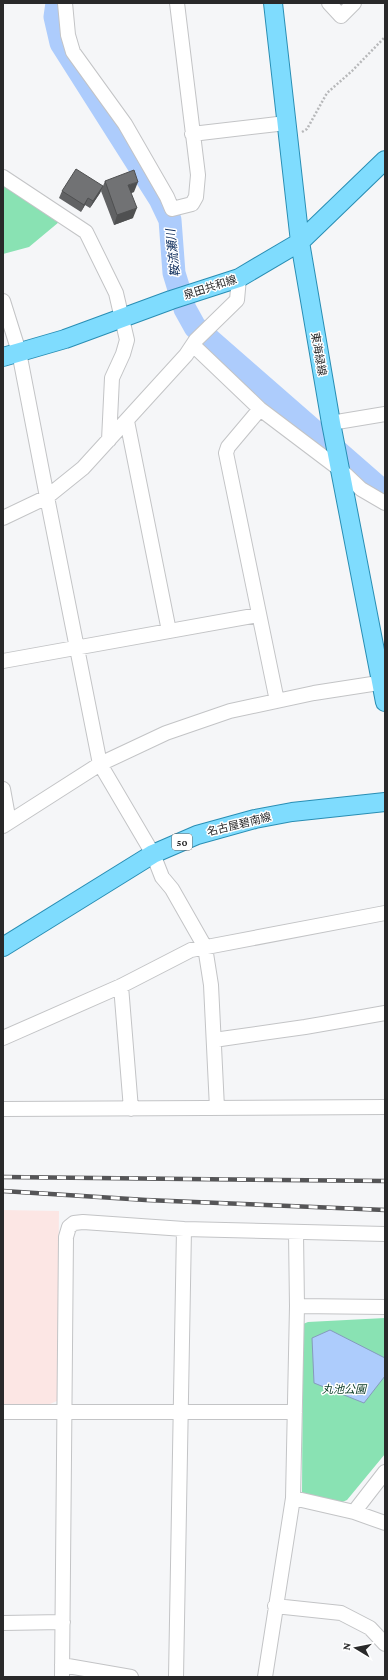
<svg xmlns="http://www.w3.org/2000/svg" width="388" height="1680" font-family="'Crimson Pro','Noto Sans JP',serif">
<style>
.industrial{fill:#fce6e4}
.green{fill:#89e2b3}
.water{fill:#adccfc;stroke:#859bbd}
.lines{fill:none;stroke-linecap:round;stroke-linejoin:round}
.river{stroke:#adccfc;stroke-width:23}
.minor-casing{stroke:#c3c4c6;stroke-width:16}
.major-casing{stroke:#298eb4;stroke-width:20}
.path{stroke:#b7b8ba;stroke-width:2.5;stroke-dasharray:2 2;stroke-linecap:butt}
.minor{stroke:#fff;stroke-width:14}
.major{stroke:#7fdcfe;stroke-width:18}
.rail-casing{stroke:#555557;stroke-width:4.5}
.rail{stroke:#fff;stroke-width:3;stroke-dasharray:9;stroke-linecap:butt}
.wall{fill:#616264}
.shaded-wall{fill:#4f5051}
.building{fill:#717274;stroke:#4f5051}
.labels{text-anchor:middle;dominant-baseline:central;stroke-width:3;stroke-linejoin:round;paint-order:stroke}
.shield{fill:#fff;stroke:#69696a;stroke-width:1}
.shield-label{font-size:10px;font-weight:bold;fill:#29292a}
.street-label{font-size:11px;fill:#29292a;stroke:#fff}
.park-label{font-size:11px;font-style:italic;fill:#073823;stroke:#fff}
.water-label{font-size:12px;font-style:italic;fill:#092858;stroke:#fff}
</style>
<rect width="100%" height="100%" fill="#f5f6f8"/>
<path class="industrial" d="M3,1210L59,1211L57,1401L50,1404H3Z"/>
<path class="green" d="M3,177L65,217L29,247L3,254Z
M385,1318V1454L347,1500L340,1503L302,1494L303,1324L308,1322Z"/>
<path class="water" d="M330,1330L385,1358V1376L364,1403L314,1383L312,1338Z"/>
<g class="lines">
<path class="river" d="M57,3L55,17L61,43L160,199L170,220L174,273L185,309L195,327L385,493"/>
<defs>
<path id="minor" d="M65,3L68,35L73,52L125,124L167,197L172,209L192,204L196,197L198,175L177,3
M329,3L341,16L354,3
M192,134L286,123
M3,177L86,232L116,293L127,340L123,354L112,378L109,440
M3,301L19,352L47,497L83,468L186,355L196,340L237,300L239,278
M193,345L260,409L342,471L361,489L385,503
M260,409L228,447L226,453L277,701
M127,421L169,631
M331,423L385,414
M3,518L47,497L100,764L153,854L162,877L172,889L205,947L211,985L217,1108
M3,661L258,615
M3,789L9,822
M3,826L100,764L166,733L230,711L314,693L385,682
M121,986L131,1109
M3,1038L121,986L191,950L385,913
M214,1040L305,1027L385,1013
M3,1109L385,1107
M297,1306L385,1307
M3,1412H295
M293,1498L354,1512L385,1523
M354,1512L385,1472
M275,1606L341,1613L370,1628L385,1644
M3,1623L63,1622
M62,1665L131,1677
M62,1677L66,1237L69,1227L74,1223L83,1222L184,1229L385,1234
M176,1677L184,1229
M265,1677L293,1498L297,1306L296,1233"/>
<path id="major" d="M273,3L300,242L331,423L385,702
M3,357L65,339L171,300L239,278L300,242L385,160
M3,947L153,854L197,835L255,819L292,812L385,802"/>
</defs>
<use href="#minor" class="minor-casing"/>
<use href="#major" class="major-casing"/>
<path class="path" d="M302,132L307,129L327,93L352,71L385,37"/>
<use href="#minor" class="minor"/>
<use href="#major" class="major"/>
<defs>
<path id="rail" d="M3,1177L385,1181
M3,1191L146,1200L385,1210"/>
</defs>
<use href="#rail" class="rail-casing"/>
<use href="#rail" class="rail"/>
</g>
<path class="wall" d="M105,181L134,192L131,193L133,218L114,225L101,191Z
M103,186L100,193L90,208L85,205L81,212L59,198L62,191Z"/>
<path class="shaded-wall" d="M138,182L134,192L125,195L128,185Z
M103,186L100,193L90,208L93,201Z
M88,198L85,205L81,212L84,205Z
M137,208L133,218L114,225L117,215Z"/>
<path class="building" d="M76,169L103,186L93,201L88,198L84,205L62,191Z
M134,170L138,182L128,185L137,208L117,215L105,181Z"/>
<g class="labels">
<rect class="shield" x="172" y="834" width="20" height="16" rx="3"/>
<g class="shield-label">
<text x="182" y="842">50</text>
</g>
<g class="street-label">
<text transform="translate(210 287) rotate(-18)">泉田共和線</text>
<text transform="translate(319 354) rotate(80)">東海緑線</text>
<text transform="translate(239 824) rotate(-14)">名古屋碧南線</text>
</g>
<g class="park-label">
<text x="344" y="1389">丸池公園</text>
</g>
<g class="water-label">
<text transform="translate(173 253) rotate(-96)">鞍流瀬川</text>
</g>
</g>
<rect width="388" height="1680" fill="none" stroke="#29292a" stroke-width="8"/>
<g transform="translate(356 1648) rotate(280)" stroke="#ffffff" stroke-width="3" paint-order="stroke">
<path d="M0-3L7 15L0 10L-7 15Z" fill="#29292a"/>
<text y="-6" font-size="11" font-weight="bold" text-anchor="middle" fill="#29292a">N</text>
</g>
</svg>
